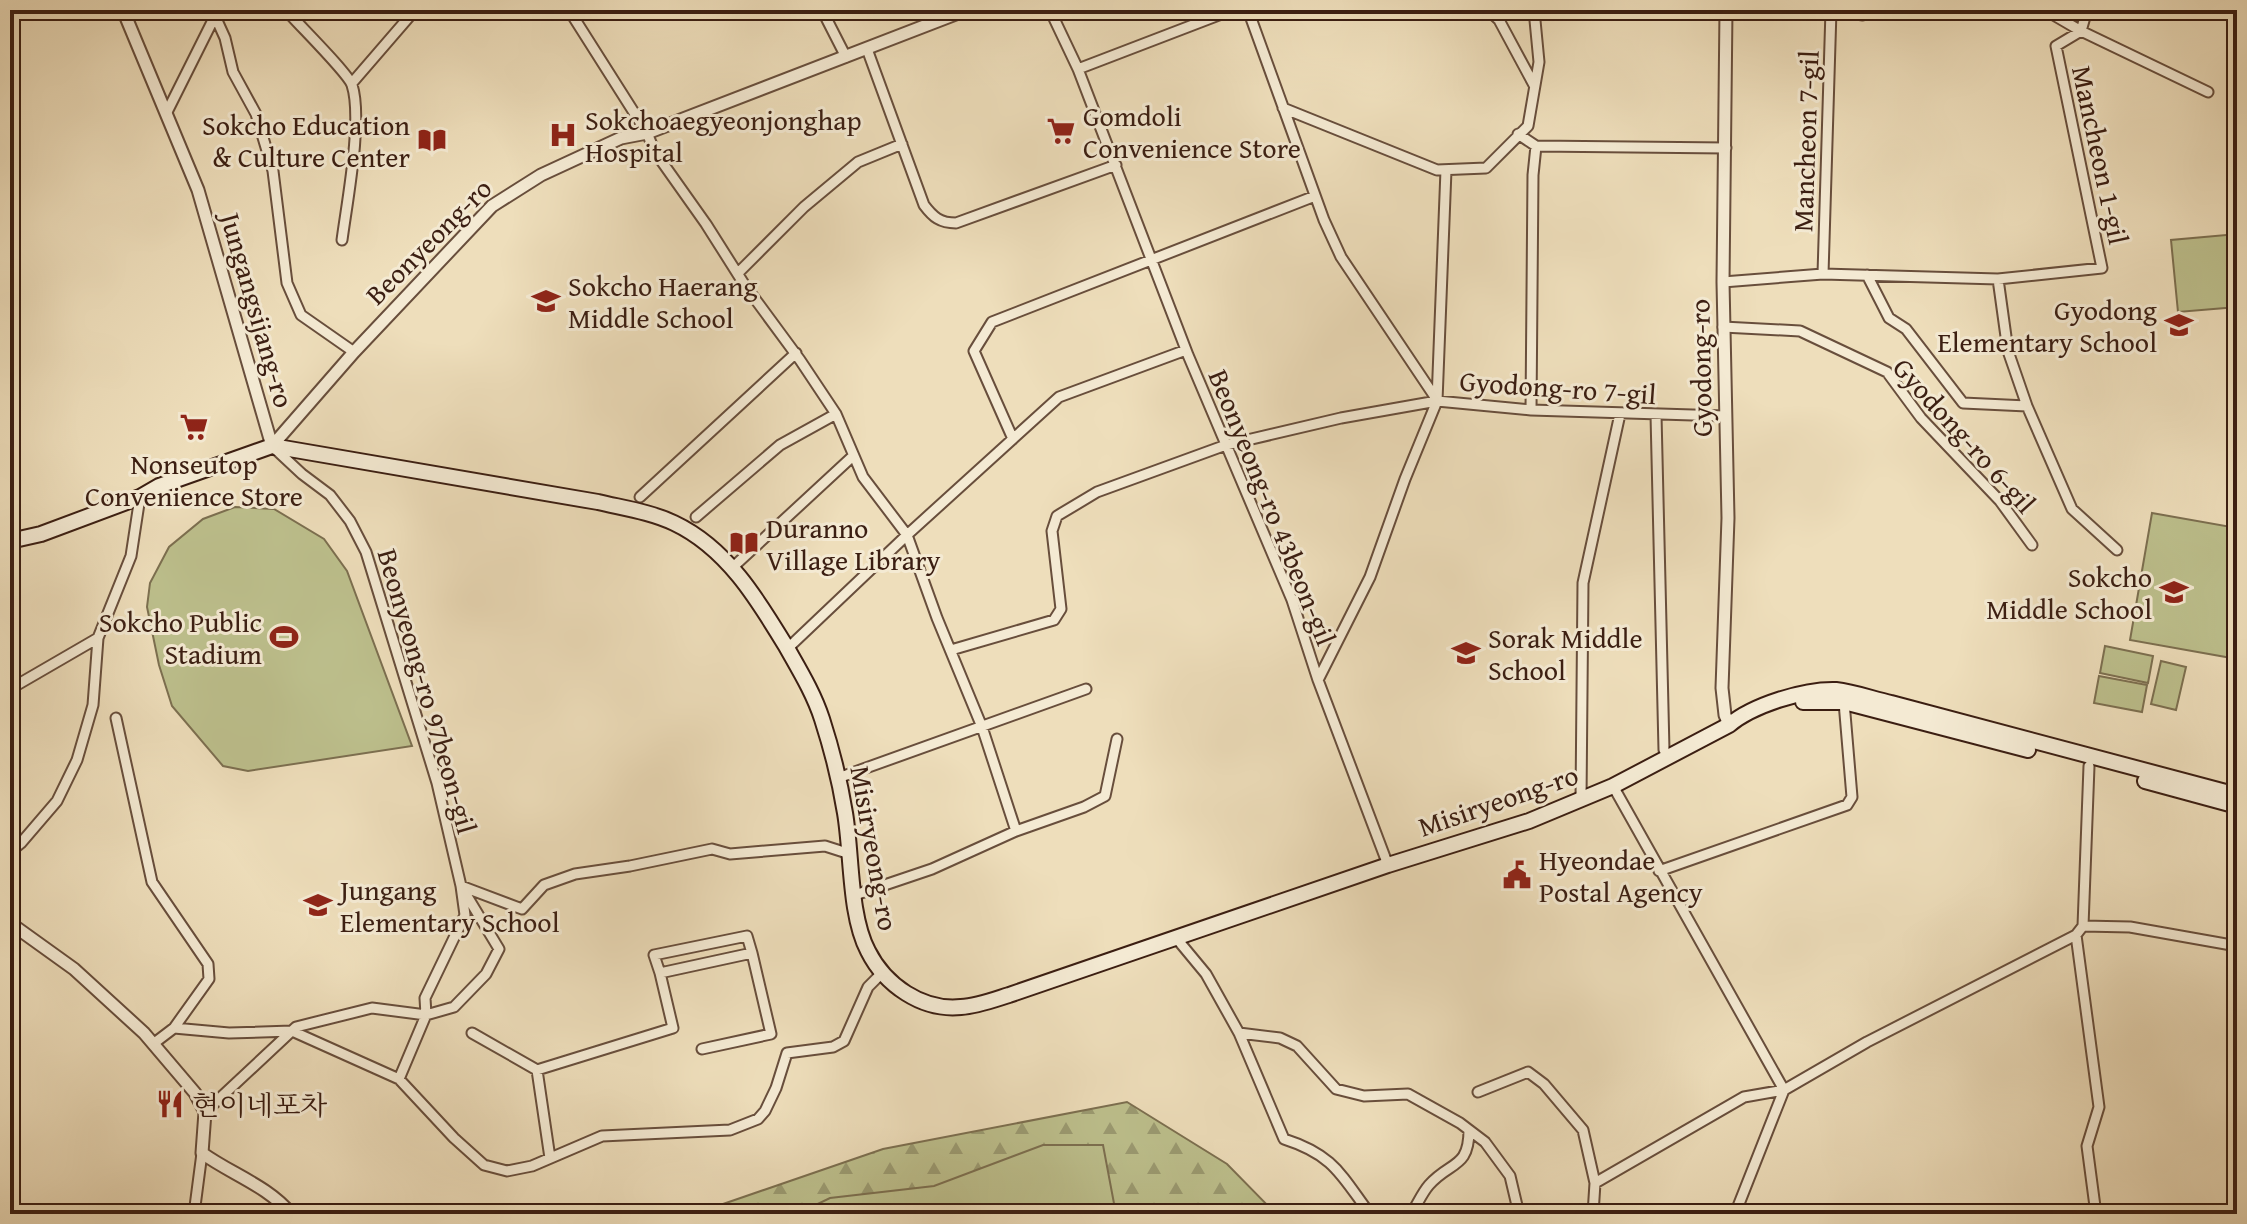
<svg xmlns="http://www.w3.org/2000/svg" width="2247" height="1224" font-family="'Gentium Book Plus','Noto Serif KR',serif">
<style>
.grass{fill:#bdc08d;stroke:#7c6f50;stroke-width:2}
.forest{fill:url(#forest-firs);stroke:#7c6f50;stroke-width:2}
.lines{fill:none;stroke-linecap:round;stroke-linejoin:round}
.minor-casing{stroke:#684e3c;stroke-width:13}
.tertiary-casing{stroke:#684e3c;stroke-width:15}
.secondary-casing{stroke:#3b1e12;stroke-width:18}
.minor{stroke:#f4ead3;stroke-width:9}
.tertiary{stroke:#f4ead3;stroke-width:11}
.secondary{stroke:#f4ead3;stroke-width:14}
.labels{text-anchor:middle;dominant-baseline:central;stroke-width:6;stroke-linejoin:round;paint-order:stroke}
.poi-label{font-size:28px;fill:#3b1e12;stroke:#f4ead3;text-anchor:start}
.street-label{font-size:28px;fill:#3b1e12;stroke:#f4ead3}
</style>
<defs>
<pattern id="forest-firs" width="22" height="20" patternUnits="userSpaceOnUse" patternTransform="scale(2)"><rect width="22" height="20" fill="#bdc08d"/><path d="M5 1l3.5 6h-7zM16 11l3.5 6h-7z" fill="#9b9b72"/></pattern>
</defs>
<rect width="100%" height="100%" fill="#eedebb"/>
<filter id="stains"><feTurbulence type="fractalNoise" baseFrequency=".0025" numOctaves="4"/><feColorMatrix values="0 0 0 0 .2 0 0 0 0 .09 0 0 0 0 .02 0 0 0 .5 -.17"/></filter>
<radialGradient id="worn" r=".72"><stop offset=".6" stop-color="#630" stop-opacity="0"/><stop offset="1" stop-color="#630" stop-opacity=".3"/></radialGradient>
<path class="grass" d="M2237,234V307L2178,312L2171,240Z
M235,507L274,509L324,539L347,571L412,746L248,771L223,766L172,706L159,665L147,607L150,583L169,547L203,519Z
M2152,513L2237,528V659L2130,640Z
M2105,646L2153,656L2148,683L2100,673Z
M2161,661L2186,667L2176,710L2151,704Z
M2099,676L2147,685L2142,712L2094,703Z
M1031,1139L1108,1140L1125,1214H762Z"/>
<path class="forest" d="M1127,1102L1227,1164L1276,1214H1116L1103,1145H1043L934,1186L830,1198L797,1214H694L883,1149Z"/>
<g class="lines">
<defs>
<path id="minor" d="M286,10C297,23 348,73 352,85C363,119 347,202 342,240
M569,10L647,133L655,152L706,224L744,284L800,360L836,414L863,477L907,535L937,618L982,727L1016,831
M822,10L846,57
M1050,10L1078,69L1188,355L1292,600L1318,680L1388,865
M1248,10L1324,220L1341,257L1437,400
M1488,10L1499,20L1534,85
M1828,10L1863,15L1877,10
M2045,10L2081,31L2208,92
M215,16L225,38L233,72L256,114L273,171L287,283L301,315L354,352
M867,49L924,205C933,217 940,223 956,223L1116,165
M1078,69L1232,10
M352,83L415,10
M1283,108L1437,170L1486,168L1528,126L1539,62L1534,10
M167,112L218,10
M1518,134L1536,146L1533,175L1531,410
M1536,146L1726,148
M738,273L804,207L858,162L902,144
M1823,274L1831,10
M1867,275L1889,318L1906,329L1963,403L2027,406
M1998,279L2008,351L2027,406L2072,509L2117,550
M1723,282L1823,274L1998,279L2102,268L2056,46L2081,31L2087,10
M1723,327L1800,331L1887,372L1921,418L2000,501L2032,545
M1656,415L1664,750
M1013,439L974,351L992,322L1315,196
M640,497L796,353
M696,517L780,445L836,414
M732,568L853,456
M787,649L907,535L1059,397L1186,350
M951,650L1054,620L1061,609L1052,531L1057,516L1097,492L1226,445L1341,418L1437,401L1531,410L1725,416
M1318,680L1370,577L1405,479L1437,401L1446,170
M10,689L98,638
M116,718L152,882L208,964L209,979L174,1028L153,1044
M838,778L1086,689
M1613,786L1784,1090
M1581,800L1583,583L1620,414
M10,852L21,843L57,801L77,760L93,705L98,638L131,556L140,497
M1659,871L1847,805L1852,797L1844,702
M855,895L932,869L1016,831L1084,807L1105,796L1117,739
M2083,926L2130,927L2237,946
M2076,935L2099,1107L2087,1146L2096,1214
M1177,939L1206,974L1239,1033L1280,1038L1297,1046L1336,1089L1364,1096L1408,1094L1460,1123L1485,1142L1510,1176L1519,1214
M660,973L654,955L747,936L752,953
M174,1028L229,1033L292,1031L399,1079L454,1138L484,1165L507,1171L532,1166L602,1136L730,1130L758,1119L765,1111L776,1088L787,1053L833,1047L844,1041L868,987L882,973
M472,1033L537,1070L673,1028L660,973L752,953L771,1034L702,1049
M1239,1033L1284,1139C1334,1155 1341,1175 1370,1214
M537,1070L550,1158
M399,1079L426,1015L425,998L465,915L461,886L522,909L544,885L575,874L630,866L712,849L730,854L825,846L850,854
M1478,1092L1528,1072L1544,1084L1583,1130L1595,1183L1744,1097L1784,1090L1867,1042L2076,935L2083,926L2089,766
M205,1112L296,1027L372,1008L426,1015L454,1007L486,974L499,949L461,886L437,783L366,552L350,521L330,495L302,474L272,446
M194,1214L202,1153
M1411,1214C1417,1205 1422,1193 1429,1185C1450,1161 1469,1169 1469,1130
M1593,1214L1595,1183
M1735,1214L1784,1090"/>
<path id="tertiary" d="M123,10L198,190L272,446
M1726,10L1723,282L1728,518L1722,688L1725,715L1729,725
M272,446L354,352L492,206L541,175L621,138L647,133L966,10
M10,923L74,969L144,1033L195,1093L205,1112L202,1153C231,1174 268,1186 291,1214"/>
<path id="secondary" d="M10,541L41,534L140,497L159,486L272,446L598,502C623,508 651,512 674,523C727,548 758,600 787,648C800,671 814,694 822,719C832,750 840,782 845,813C852,854 849,915 868,951C885,985 922,1011 961,1007C977,1006 993,1000 1009,995L1388,865L1529,821L1613,786L1729,725C1753,705 1804,689 1836,690C1854,692 1873,699 1891,703L2237,795
M1803,702H1844L2028,750
M2145,781L2237,806"/>
</defs>
<use href="#minor" class="minor-casing"/>
<use href="#tertiary" class="tertiary-casing"/>
<use href="#secondary" class="secondary-casing"/>
<use href="#minor" class="minor"/>
<use href="#tertiary" class="tertiary"/>
<use href="#secondary" class="secondary"/>
</g>
<defs>
<symbol id="supermarket-bare" viewBox="-9 -9 18 18"><path d="M-6-5.5h2.5l.6 2H6L4.5 2H-2.5L-4.4-4H-6ZM-1.5 3.2a1.3 1.3 0 1 0 .1 0ZM3 3.2a1.3 1.3 0 1 0 .1 0Z" fill="#8f2418" stroke="#f4ead3" stroke-width="2.5" paint-order="stroke"/></symbol>
<symbol id="hospital-bare" viewBox="-9 -9 18 18"><path d="M-5-5h3v3.5h4V-5h3V5h-3V1.5h-4V5h-3Z" fill="#8f2418" stroke="#f4ead3" stroke-width="2.5" paint-order="stroke"/></symbol>
<symbol id="library-bare" viewBox="-9 -9 18 18"><path d="M-6-4Q-3-5.5-.7-3.5V5Q-3 3-6 4ZM6-4Q3-5.5 .7-3.5V5Q3 3 6 4Z" fill="#8f2418" stroke="#f4ead3" stroke-width="2.5" paint-order="stroke"/></symbol>
<symbol id="school-bare" viewBox="-9 -9 18 18"><path d="M0-5L7-2L0 1L-7-2ZM-4 1L0 2.5L4 1V4Q0 6-4 4Z" fill="#8f2418" stroke="#f4ead3" stroke-width="2.5" paint-order="stroke"/></symbol>
<symbol id="stadium-bare" viewBox="-9 -9 18 18"><path d="M0-5a6.5 5 0 1 0 0 10a6.5 5 0 1 0 0-10ZM-3.5-1.8h7v3.6h-7Z" fill="#8f2418" stroke="#f4ead3" stroke-width="2.5" paint-order="stroke"/></symbol>
<symbol id="civic-bare" viewBox="-9 -9 18 18"><path d="M-.6-6.5H3V-4.5H.6V-3L4-1V1h2V6H-6V1h2V-1L-.6-3ZM-1.2 2.5V6h2.4V2.5Z" fill="#8f2418" stroke="#f4ead3" stroke-width="2.5" paint-order="stroke"/></symbol>
<symbol id="restaurant-bare" viewBox="-9 -9 18 18"><path d="M-5-6h1v4h1v-4h1v4h1v-4h1v5L-1.5 .5V6h-2V.5L-5-1ZM5-6V6H3V1.5H1.5Q1.5-4 5-6Z" fill="#8f2418" stroke="#f4ead3" stroke-width="2.5" paint-order="stroke"/></symbol>
</defs>
<g fill-rule="evenodd">
<use href="#supermarket-bare" x="1041" y="111" width="40" height="40"/>
<use href="#hospital-bare" x="543" y="115" width="40" height="40"/>
<use href="#library-bare" x="412" y="120" width="40" height="40"/>
<use href="#school-bare" x="526" y="281" width="40" height="40"/>
<use href="#school-bare" x="2159" y="305" width="40" height="40"/>
<use href="#supermarket-bare" x="174" y="407" width="40" height="40"/>
<use href="#library-bare" x="724" y="523" width="40" height="40"/>
<use href="#school-bare" x="2154" y="572" width="40" height="40"/>
<use href="#stadium-bare" x="264" y="617" width="40" height="40"/>
<use href="#school-bare" x="1446" y="633" width="40" height="40"/>
<use href="#civic-bare" x="1497" y="855" width="40" height="40"/>
<use href="#school-bare" x="298" y="885" width="40" height="40"/>
<use href="#restaurant-bare" x="150" y="1084" width="40" height="40"/>
</g>
<g class="labels">
<g class="poi-label">
<text x="1083" y="115">Gomdoli<tspan x="1083" dy="32">Convenience Store</tspan></text>
<text x="585" y="119">Sokchoaegyeonjonghap<tspan x="585" dy="32">Hospital</tspan></text>
<text x="410" y="124" text-anchor="end">Sokcho Education<tspan x="410" dy="32">&amp; Culture Center</tspan></text>
<text x="568" y="285">Sokcho Haerang<tspan x="568" dy="32">Middle School</tspan></text>
<text x="2157" y="309" text-anchor="end">Gyodong<tspan x="2157" dy="32">Elementary School</tspan></text>
<text x="194" y="463" text-anchor="middle">Nonseutop<tspan x="194" dy="32">Convenience Store</tspan></text>
<text x="766" y="527">Duranno<tspan x="766" dy="32">Village Library</tspan></text>
<text x="2152" y="576" text-anchor="end">Sokcho<tspan x="2152" dy="32">Middle School</tspan></text>
<text x="262" y="621" text-anchor="end">Sokcho Public<tspan x="262" dy="32">Stadium</tspan></text>
<text x="1488" y="637">Sorak Middle<tspan x="1488" dy="32">School</tspan></text>
<text x="1539" y="859">Hyeondae<tspan x="1539" dy="32">Postal Agency</tspan></text>
<text x="340" y="889">Jungang<tspan x="340" dy="32">Elementary School</tspan></text>
<text x="192" y="1104">현이네포차</text>
</g>
<g class="street-label">
<text transform="translate(1805 141) rotate(-88)">Mancheon 7-gil</text>
<text transform="translate(2101 155) rotate(78)">Mancheon 1-gil</text>
<text transform="translate(428 241) rotate(-45)">Beonyeong-ro</text>
<text transform="translate(258 310) rotate(74)">Jungangsijang-ro</text>
<text transform="translate(1700 368) rotate(-91)">Gyodong-ro</text>
<text transform="translate(1558 387) rotate(4)">Gyodong-ro 7-gil</text>
<text transform="translate(1965 435) rotate(48)">Gyodong-ro 6-gil</text>
<text transform="translate(1273 507) rotate(68)">Beonyeong-ro 43beon-gil</text>
<text transform="translate(428 691) rotate(74)">Beonyeong-ro 97beon-gil</text>
<text transform="translate(1498 800) rotate(-19)">Misiryeong-ro</text>
<text transform="translate(875 848) rotate(80)">Misiryeong-ro</text>
</g>
</g>
<rect width="2247" height="1224" fill="none" stroke="#eedebb" stroke-width="40"/>
<rect x="12" y="12" width="2223" height="1200" fill="none" stroke="#3b1e12" stroke-width="4"/>
<rect x="20" y="20" width="2207" height="1184" fill="none" stroke="#3b1e12" stroke-width="2"/>
<rect width="100%" height="100%" filter="url(#stains)"/>
<rect width="100%" height="100%" fill="url(#worn)"/>
</svg>
